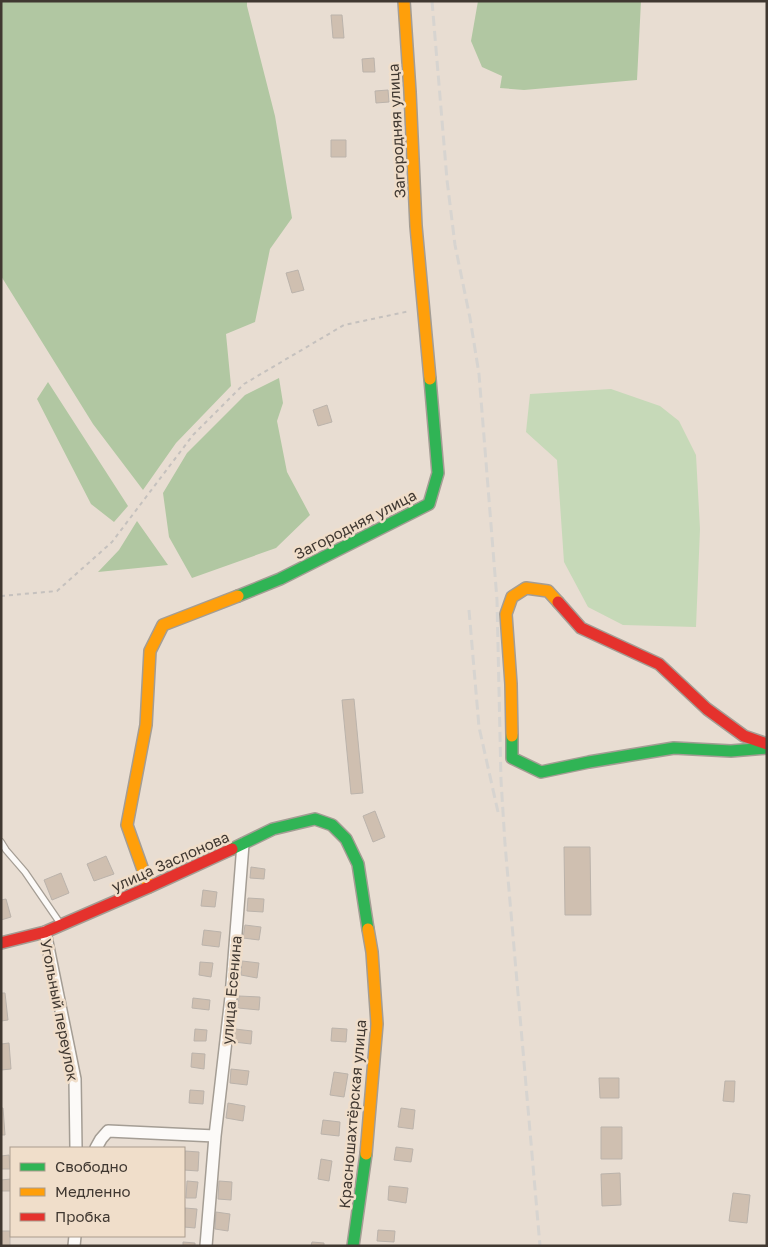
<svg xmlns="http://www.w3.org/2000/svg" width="768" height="1247" font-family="'Golos Text',sans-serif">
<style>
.green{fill:#c6d9b8}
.forest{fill:#b1c7a2}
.building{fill:#cfbfb0;stroke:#bbb3ab}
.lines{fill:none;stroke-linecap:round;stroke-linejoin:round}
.lane-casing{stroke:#a49d94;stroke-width:8}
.street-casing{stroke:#a49d94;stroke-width:14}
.fast-casing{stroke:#a49d94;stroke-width:14}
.slow-casing{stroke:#a49d94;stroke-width:14}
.jam-casing{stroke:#a49d94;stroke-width:14}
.path{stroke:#c5c1be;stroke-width:2;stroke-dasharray:4 4;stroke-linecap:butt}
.lane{stroke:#fcfaf8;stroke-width:5.5}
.street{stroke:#fcfaf8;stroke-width:11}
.fast{stroke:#30b455;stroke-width:11}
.slow{stroke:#ff9f0a;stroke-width:11}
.jam{stroke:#e5322d;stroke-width:11}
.rail{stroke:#d7d4d0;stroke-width:3;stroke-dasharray:10 5;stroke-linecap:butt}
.labels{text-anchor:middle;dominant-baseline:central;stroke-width:5;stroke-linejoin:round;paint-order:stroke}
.street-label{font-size:15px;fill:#403831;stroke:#f0deca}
</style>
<rect width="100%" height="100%" fill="#e8ddd2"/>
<path class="green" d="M611,389L660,406L679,421L696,455L700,529L696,627L623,625L588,607L564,562L557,460L526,432L530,394Z"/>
<path class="forest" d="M1,1H247V6L275,116L292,218L270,249L255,322L226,334L231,386L176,443L143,490L93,424L1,276Z
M478,1H641L637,80L524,90L500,88L502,76L482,67L471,41Z
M279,378L283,403L277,421L287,472L310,515L276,548L192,578L169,537L163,493L187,453L245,395Z
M48,382L128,506L114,522L91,504L37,399Z
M137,521L168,565L98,572L119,550Z"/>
<path class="building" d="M331,15H342L344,38H333Z
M374,58L375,72H363L362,59Z
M388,90L389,102L376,103L375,91Z
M331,140H346V157H331Z
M298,270L304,290L292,293L286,273Z
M327,405L332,422L318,426L313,410Z
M354,699L363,793L351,794L342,700Z
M375,811L385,837L373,842L363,816Z
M564,847H590L591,915H565Z
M106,856L114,874L94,881L87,864Z
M251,867L265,869L264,879L250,878Z
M61,873L69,893L52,900L44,880Z
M203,890L217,892L215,907L201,906Z
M248,898L264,899L263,912L247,911Z
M6,899L11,917L1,920V900Z
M245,925L261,927L259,940L243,938Z
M204,930L221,932L219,947L202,945Z
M242,961L259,963L257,978L241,975Z
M200,962L213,963L211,977L199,975Z
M1,993H5L8,1020L1,1021Z
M239,996L260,997L259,1010L238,1008Z
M193,998L210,1000L209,1010L192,1008Z
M332,1028L347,1029L346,1042L331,1041Z
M195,1029L207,1030L206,1041H194Z
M235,1029L252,1031L251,1044L234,1042Z
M9,1043L11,1069L1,1070V1044Z
M192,1053L205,1054L204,1069L191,1067Z
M231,1069L249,1071L247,1085L230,1083Z
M334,1072L348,1074L344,1097L330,1095Z
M599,1078H619V1098H600Z
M725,1081H735L734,1102L723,1101Z
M190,1090L204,1091L203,1104L189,1103Z
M228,1103L245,1106L243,1121L226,1118Z
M1,1108H3L5,1135H1Z
M401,1108L415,1110L413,1129L398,1127Z
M323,1120L340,1122L339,1136L321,1134Z
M601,1127H622V1159H601Z
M396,1147L413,1149L411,1162L394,1160Z
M185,1151L199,1152L198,1171L184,1170Z
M9,1155L10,1169H1V1156Z
M321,1159L332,1161L329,1181L318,1179Z
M620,1173L621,1205L602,1206L601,1174Z
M11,1179V1191H1V1180Z
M187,1181L198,1182L196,1198H186Z
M219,1181L232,1182L231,1200L218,1199Z
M389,1186L408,1188L406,1203L388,1200Z
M733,1193L750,1195L747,1223L729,1221Z
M185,1208L197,1209L195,1228L184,1227Z
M216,1212L230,1214L228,1231L215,1229Z
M378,1230L395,1231L394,1242L377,1241Z
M1,1231H10V1246H1Z
M183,1242L195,1243V1246H183Z
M312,1242L324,1243V1246H311Z"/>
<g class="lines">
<defs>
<path id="lane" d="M1,842L6,850L25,872L60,923"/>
<path id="street" d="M45,932L75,1079L76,1148
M96,1148L101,1139L108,1131L215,1136
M74,1246L75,1236
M206,1246L215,1136L231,997L243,844"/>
<path id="fast" d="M238,596L280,579L429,504L438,473L430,379
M512,736V758L541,772L589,762L674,748L731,751L767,748
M232,849L273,829L315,819L332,825L346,839L358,864L368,929
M353,1246L366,1154"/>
<path id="slow" d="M404,1L410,92L416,226L430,379
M512,736L511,684L506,614L512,597L526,588L548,591L558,602
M149,887L127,825L146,725L150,651L163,625L238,596
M366,1154L377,1024L372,952L368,929"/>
<path id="jam" d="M558,602L581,628L659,664L707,709L744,736L767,744
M1,943L45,932L149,887L232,849"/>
</defs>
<use href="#lane" class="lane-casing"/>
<use href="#street" class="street-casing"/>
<use href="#fast" class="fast-casing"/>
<use href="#slow" class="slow-casing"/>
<use href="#jam" class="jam-casing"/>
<path class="path" d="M1,596L57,591L112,542L193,435L244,384L344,325L410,311"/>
<use href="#lane" class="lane"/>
<use href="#street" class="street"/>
<use href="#fast" class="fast"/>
<use href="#slow" class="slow"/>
<use href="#jam" class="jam"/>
<path class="rail" d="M432,1L447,180L455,245L470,318L479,374L497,600L501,780L505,844L540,1246
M469,610L479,727L498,812"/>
</g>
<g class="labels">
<g class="street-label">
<text transform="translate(396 131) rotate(-93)">Загородняя улица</text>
<text transform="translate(355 524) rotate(-27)">Загородняя улица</text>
<text transform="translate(170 861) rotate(-24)">улица Заслонова</text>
<text transform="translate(231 990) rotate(-85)">улица Есенина</text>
<text transform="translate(60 1010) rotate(79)">Угольный переулок</text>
<text transform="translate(352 1114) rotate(-85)">Красношахтёрская улица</text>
</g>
</g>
<rect width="768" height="1247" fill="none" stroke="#403831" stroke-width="5"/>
<rect x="10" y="1147" width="175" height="90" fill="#f0deca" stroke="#aa9c8d"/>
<rect x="20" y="1163" width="25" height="8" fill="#30b455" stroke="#aa9c8d"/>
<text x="55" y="1172" font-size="15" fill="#403831">Свободно</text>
<rect x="20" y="1188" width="25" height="8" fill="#ff9f0a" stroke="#aa9c8d"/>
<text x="55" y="1197" font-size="15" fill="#403831">Медленно</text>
<rect x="20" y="1213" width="25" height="8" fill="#e5322d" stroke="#aa9c8d"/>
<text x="55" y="1222" font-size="15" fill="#403831">Пробка</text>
</svg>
